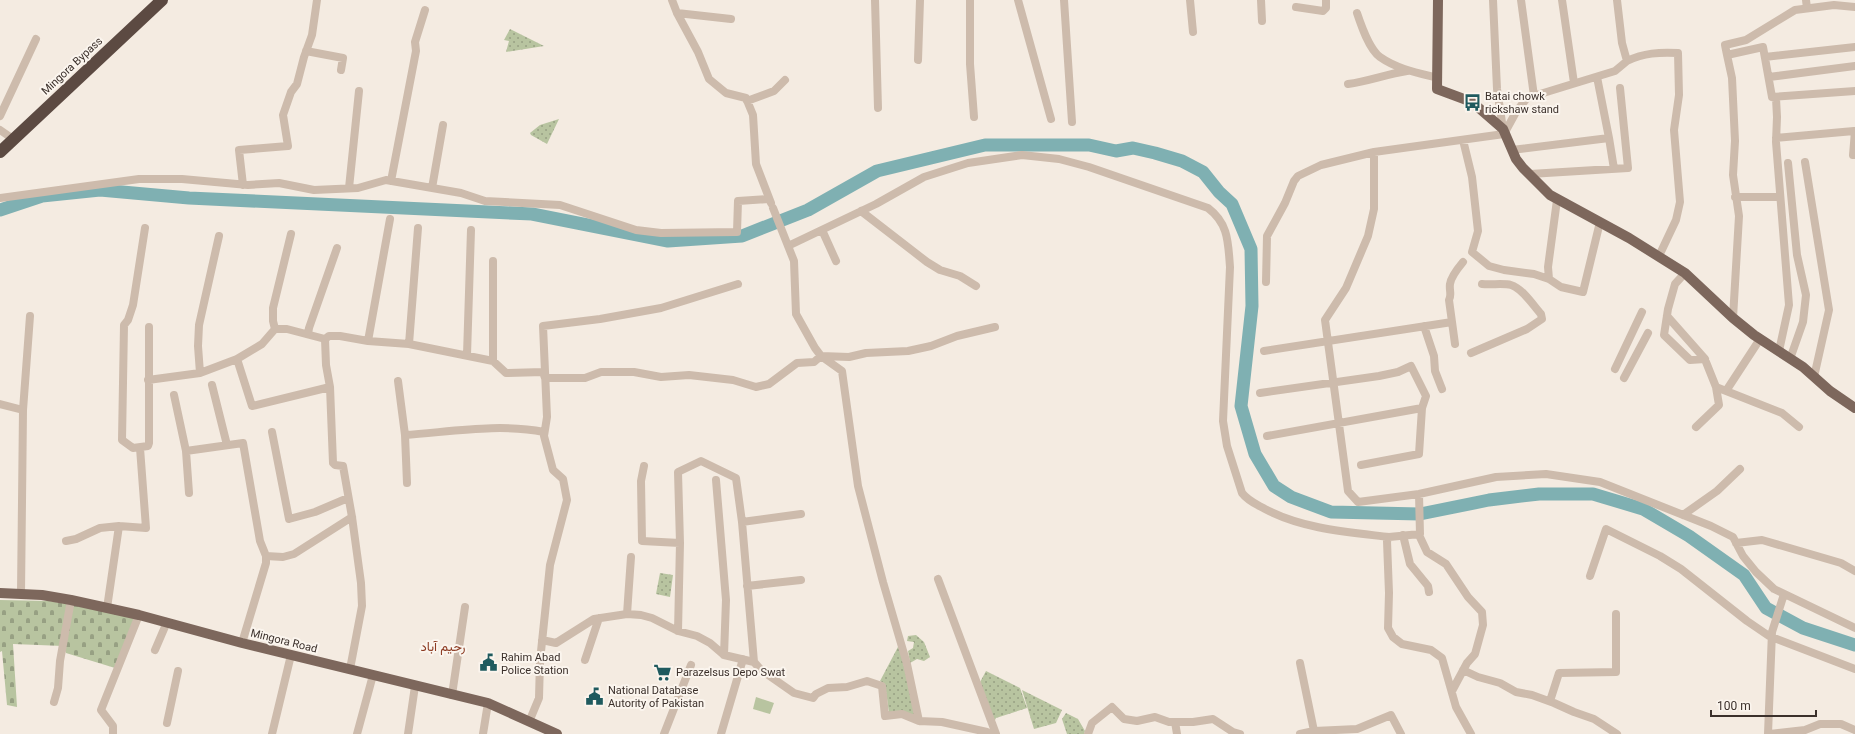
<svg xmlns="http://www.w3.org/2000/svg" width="1855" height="734" font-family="Roboto,Vazirmatn,sans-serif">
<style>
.grass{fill:url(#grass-dots)}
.cemetery{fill:url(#cemetery-stones)}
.park{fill:#b8c4a0}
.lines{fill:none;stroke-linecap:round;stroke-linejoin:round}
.river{stroke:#7fb0b2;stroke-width:13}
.minor{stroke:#cdbbac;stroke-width:8}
.major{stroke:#7d675c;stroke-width:10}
.highway{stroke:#5c4a42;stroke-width:12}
.labels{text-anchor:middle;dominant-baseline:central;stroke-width:4;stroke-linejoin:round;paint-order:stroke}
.street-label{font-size:11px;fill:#3b302b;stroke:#fbf5ee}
.poi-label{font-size:11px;fill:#3b302b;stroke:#fbf5ee;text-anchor:start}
.quarter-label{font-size:13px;fill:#8c3b22;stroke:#fbf5ee}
</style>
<defs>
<pattern id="grass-dots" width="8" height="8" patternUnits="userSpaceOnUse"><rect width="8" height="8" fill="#b8c4a0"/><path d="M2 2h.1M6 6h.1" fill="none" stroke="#97a083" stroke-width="1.8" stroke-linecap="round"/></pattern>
<pattern id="cemetery-stones" width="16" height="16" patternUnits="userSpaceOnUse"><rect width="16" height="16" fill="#b8c4a0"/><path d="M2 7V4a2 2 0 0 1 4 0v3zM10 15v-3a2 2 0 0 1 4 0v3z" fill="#97a083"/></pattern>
</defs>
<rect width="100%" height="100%" fill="#f4ebe1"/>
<path class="grass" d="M510,29L544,46L506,52L509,41L504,40Z
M559,119L547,144L531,135L530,133L540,125Z
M660,573L673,575L670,597L656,594Z
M916,635L924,642L930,657L924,661L917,659L910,663L908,651L913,648L914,642L907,641L908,636Z
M899,645L916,717L889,713L885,684L880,681Z
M986,671L1020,688L1027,708L996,718L994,722L979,684Z
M1022,690L1062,710L1056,723L1034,729Z
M1066,713L1078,719L1085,731L1084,734H1067L1062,719Z"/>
<path class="cemetery" d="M0,600L49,601L139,615L115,668L66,653L63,646L13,644L17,707L7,705L2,651L0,652Z"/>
<path class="park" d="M756,697L774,703L770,714L753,709Z"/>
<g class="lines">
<path class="river" d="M0,210L42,196L100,190L189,198L532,214L668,241L742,236L808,210L877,171L985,145H1089L1116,151L1133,148L1155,153L1182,161L1203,172L1219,192L1232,204L1251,249L1252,306L1241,406L1255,454L1274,486L1291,497L1331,512L1420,514L1489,500L1539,494H1593L1643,509L1689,536L1744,575L1766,608L1803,628L1855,645"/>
<path class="minor" d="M672,0L677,13L698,52L709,79L726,93L746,98L753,115L756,164L771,203
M875,0L878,108
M970,0V64L974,117
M1018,0L1051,119
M1064,0L1072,122
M1190,0L1193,32
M1261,0L1262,21
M1493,0L1497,89L1503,129
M1521,0L1534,96
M1562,0L1574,83
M1806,0L1807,8
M1296,7L1323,11L1326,8V0
M677,13L731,19
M1357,13C1361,25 1369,49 1380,57C1397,69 1418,73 1438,78
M306,51L343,58L341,70
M1727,55L1725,45L1746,40L1795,10L1834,5L1855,7
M1765,57L1855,47
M918,60L920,0
M1627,61C1644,53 1659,52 1678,53L1679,95L1674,130L1680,202L1676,220L1659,256
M1769,77L1855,66
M1348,84C1369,81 1387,74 1407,71
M1772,97L1855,91
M747,101L774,91L785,80
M0,116L36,39
M0,130L13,139
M1855,131L1853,155H1855
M1609,138L1614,169
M1776,138L1854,131
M1463,140L1472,177L1478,231L1472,252L1489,266L1504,270L1534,274L1549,279L1561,287L1583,292L1600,222
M1512,150L1609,138L1597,77
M1374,152V209L1368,236L1346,288L1325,320L1348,491L1358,502L1419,494L1496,477L1546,474L1600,482L1711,526L1733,537L1743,556L1756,572L1774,589L1855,628
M1805,162L1829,310L1814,377
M1788,163L1797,255L1806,295L1803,322L1790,359
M1530,174L1628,168L1620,88
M391,181L416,51L415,42L425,10
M243,185L239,150L288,146L283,115L291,92L297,84L304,57L312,35L317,0
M349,188L359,91
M432,188L443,125
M1735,197H1780
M0,198L139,179H182L248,185L279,183L314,190L358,188L386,180L461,193L485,201L560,205L636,230L661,233L737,232L738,201L769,199
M773,208L794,261L796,314L815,348L821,356L842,371L858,486L883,582L907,664L919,721L942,722L987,732L988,734
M861,211L927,262L940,270L960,276L976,286
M145,228L133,305L128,320L124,325L122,440L133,448L148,446L149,443V327
M822,230L836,261
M219,236L199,325L198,346L200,373L237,359L262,344L275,329H287L325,339L329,336H340L368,341L409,344L493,361L506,373L543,372L545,378H585L601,372H634L661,377L689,375L733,380L756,387L769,384L797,363L814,362L821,356L849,357L866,353L908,351L931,346L957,336L995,327
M788,246L876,204L924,177L968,163L1022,155L1059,159L1089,167L1208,208C1229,224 1228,243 1230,267L1223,421L1227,446L1242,493C1248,501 1256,504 1265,509C1303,529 1347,532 1389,537
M1549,279L1548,267L1557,200
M1266,282L1267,236L1285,203L1294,181L1298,176L1321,165L1374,152L1504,134L1516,112L1527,98L1615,71L1627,61L1622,43L1617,0
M1667,316L1705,359L1690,360L1664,335L1668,309L1675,284L1685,273
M1733,318L1739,216L1733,175L1735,141L1732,78L1727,55L1763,47L1772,97L1776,98L1777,117L1776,142L1789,305L1779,351
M1424,326L1434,356L1435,371L1442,389
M275,329L273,321V308L291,234
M308,334L309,328L337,248
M325,339L326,365L330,387L333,463L335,465L343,466L352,517L361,583L362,606L350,669
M368,341L390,219
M409,344L418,228
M1455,344L1449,300C1452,295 1449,290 1450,284C1451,277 1458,268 1463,262
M1264,351L1452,322
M1471,353L1527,329L1542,319L1541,314C1533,305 1522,288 1511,285C1504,283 1491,285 1482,284
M467,355L471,230
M237,359L252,406L330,387
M493,361V261
M1706,362L1716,387L1782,413L1799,427
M1615,369L1642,312
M1624,378L1648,333
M148,380L200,373
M398,381L405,435L407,483
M212,385L227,445
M1726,391L1760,339
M1260,393L1379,376L1398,372L1411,366L1426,396L1422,408L1419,454L1361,465
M174,395L186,451L189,493
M0,404L23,410
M1696,427L1719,405L1716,387
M272,432L289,519L315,512L348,498
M405,435C450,432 499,423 544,432
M1267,436L1422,408
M186,451L243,443L260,541L266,556V563L242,643
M644,466L641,481L642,541L680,543
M716,480L726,600L724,655
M1419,494L1420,534L1389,537L1387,541L1389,593L1388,628L1393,637L1402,644L1431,650L1442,658L1456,707L1471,734
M1683,515L1717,491L1740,469
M742,522L801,514
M1403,535L1410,564L1428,586L1429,592
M1419,535L1427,552L1446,564L1468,597L1482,612L1483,625L1475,654L1467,663L1452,691
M66,541L76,539L100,528L119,526
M1736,543L1762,540L1841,563L1855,571
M266,556L283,557L294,554L352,517
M1590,576L1606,529L1660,556L1681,569L1747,621L1769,636L1855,669
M938,579L996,734
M747,586L801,580
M21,593L23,410L30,316
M107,608L119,526L146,528L140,448
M627,614L631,557
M678,631L680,543L678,472L701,461L736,478L742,522L754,662
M542,640L556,643L594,619L627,614L641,615L652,618L678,631L697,636L710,643L724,655L754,662L761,670L794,693L813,698L816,694L828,688L847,687L867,681L882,686L885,716L902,714L919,721
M155,650L167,622
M585,660L599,618
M1300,663L1314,731
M1463,670L1478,677L1500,683L1516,692L1532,695L1554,703L1574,712L1594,719L1617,734
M452,695L465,607
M1550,701L1559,673L1616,672V614
M54,702L58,688L60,661L71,600
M529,722L539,698L540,661L550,565L567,500L563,479L553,470L544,436L547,417L543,326L600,319L661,308L738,284
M1175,722L1177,734
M167,723L178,671
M113,734V726L101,710L139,615
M272,734L291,655
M357,734L373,675
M408,734L415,686
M483,734L488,703
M664,734L691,665
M721,734L743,659
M1088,734L1092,723L1112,707L1124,719L1137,721L1155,717L1169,722H1193L1213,719L1233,732L1240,734
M1300,734L1314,731L1357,729L1391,715L1401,734
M1768,734L1772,632L1784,594
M1770,734L1805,730L1820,724H1841L1855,730"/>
<path class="major" d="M1438,0L1437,89L1472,102L1503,129L1516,159L1523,168L1550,195L1629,238L1685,273L1733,318L1754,335L1803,367L1830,391L1855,408
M0,593L42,595L71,600L139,615L242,643L488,703L557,734"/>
<path class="highway" d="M0,152L162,0"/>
</g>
<defs>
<symbol id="bus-bare" viewBox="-9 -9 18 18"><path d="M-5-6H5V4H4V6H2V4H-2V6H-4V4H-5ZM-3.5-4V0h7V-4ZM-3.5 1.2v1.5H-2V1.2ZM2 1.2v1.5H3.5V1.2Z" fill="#1f5a5e" stroke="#fbf5ee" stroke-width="2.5" paint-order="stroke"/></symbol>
<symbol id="civic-bare" viewBox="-9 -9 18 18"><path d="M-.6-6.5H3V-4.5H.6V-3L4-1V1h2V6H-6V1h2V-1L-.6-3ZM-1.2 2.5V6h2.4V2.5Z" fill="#1f5a5e" stroke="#fbf5ee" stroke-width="2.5" paint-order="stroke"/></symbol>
<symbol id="supermarket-bare" viewBox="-9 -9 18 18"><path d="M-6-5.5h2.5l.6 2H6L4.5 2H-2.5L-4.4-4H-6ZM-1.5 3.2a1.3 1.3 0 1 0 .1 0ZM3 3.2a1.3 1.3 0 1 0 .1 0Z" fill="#1f5a5e" stroke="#fbf5ee" stroke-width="2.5" paint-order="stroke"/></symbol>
</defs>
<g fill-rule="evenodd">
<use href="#bus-bare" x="1460" y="90" width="25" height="25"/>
<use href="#civic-bare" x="476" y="650" width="25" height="25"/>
<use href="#supermarket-bare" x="650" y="660" width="25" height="25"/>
<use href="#civic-bare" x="582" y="684" width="25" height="25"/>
</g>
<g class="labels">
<g class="street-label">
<text transform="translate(72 66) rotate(-43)">Mingora Bypass</text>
<text transform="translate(284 641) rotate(14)">Mingora Road</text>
</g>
<g class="poi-label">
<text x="1485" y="96">Batai chowk<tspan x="1485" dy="13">rickshaw stand</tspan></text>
<text x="501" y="657">Rahim Abad<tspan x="501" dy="13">Police Station</tspan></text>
<text x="676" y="672">Parazelsus Depo Swat</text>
<text x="608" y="690">National Database<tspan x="608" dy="13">Autority of Pakistan</tspan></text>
</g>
<g class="quarter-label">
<text x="443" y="646">رحیم آباد</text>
</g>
</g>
<path d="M1711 710v6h105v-6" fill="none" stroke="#3b302b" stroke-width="2"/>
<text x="1717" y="710" font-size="12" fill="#3b302b" stroke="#fbf5ee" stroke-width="3" paint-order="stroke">100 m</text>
</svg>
